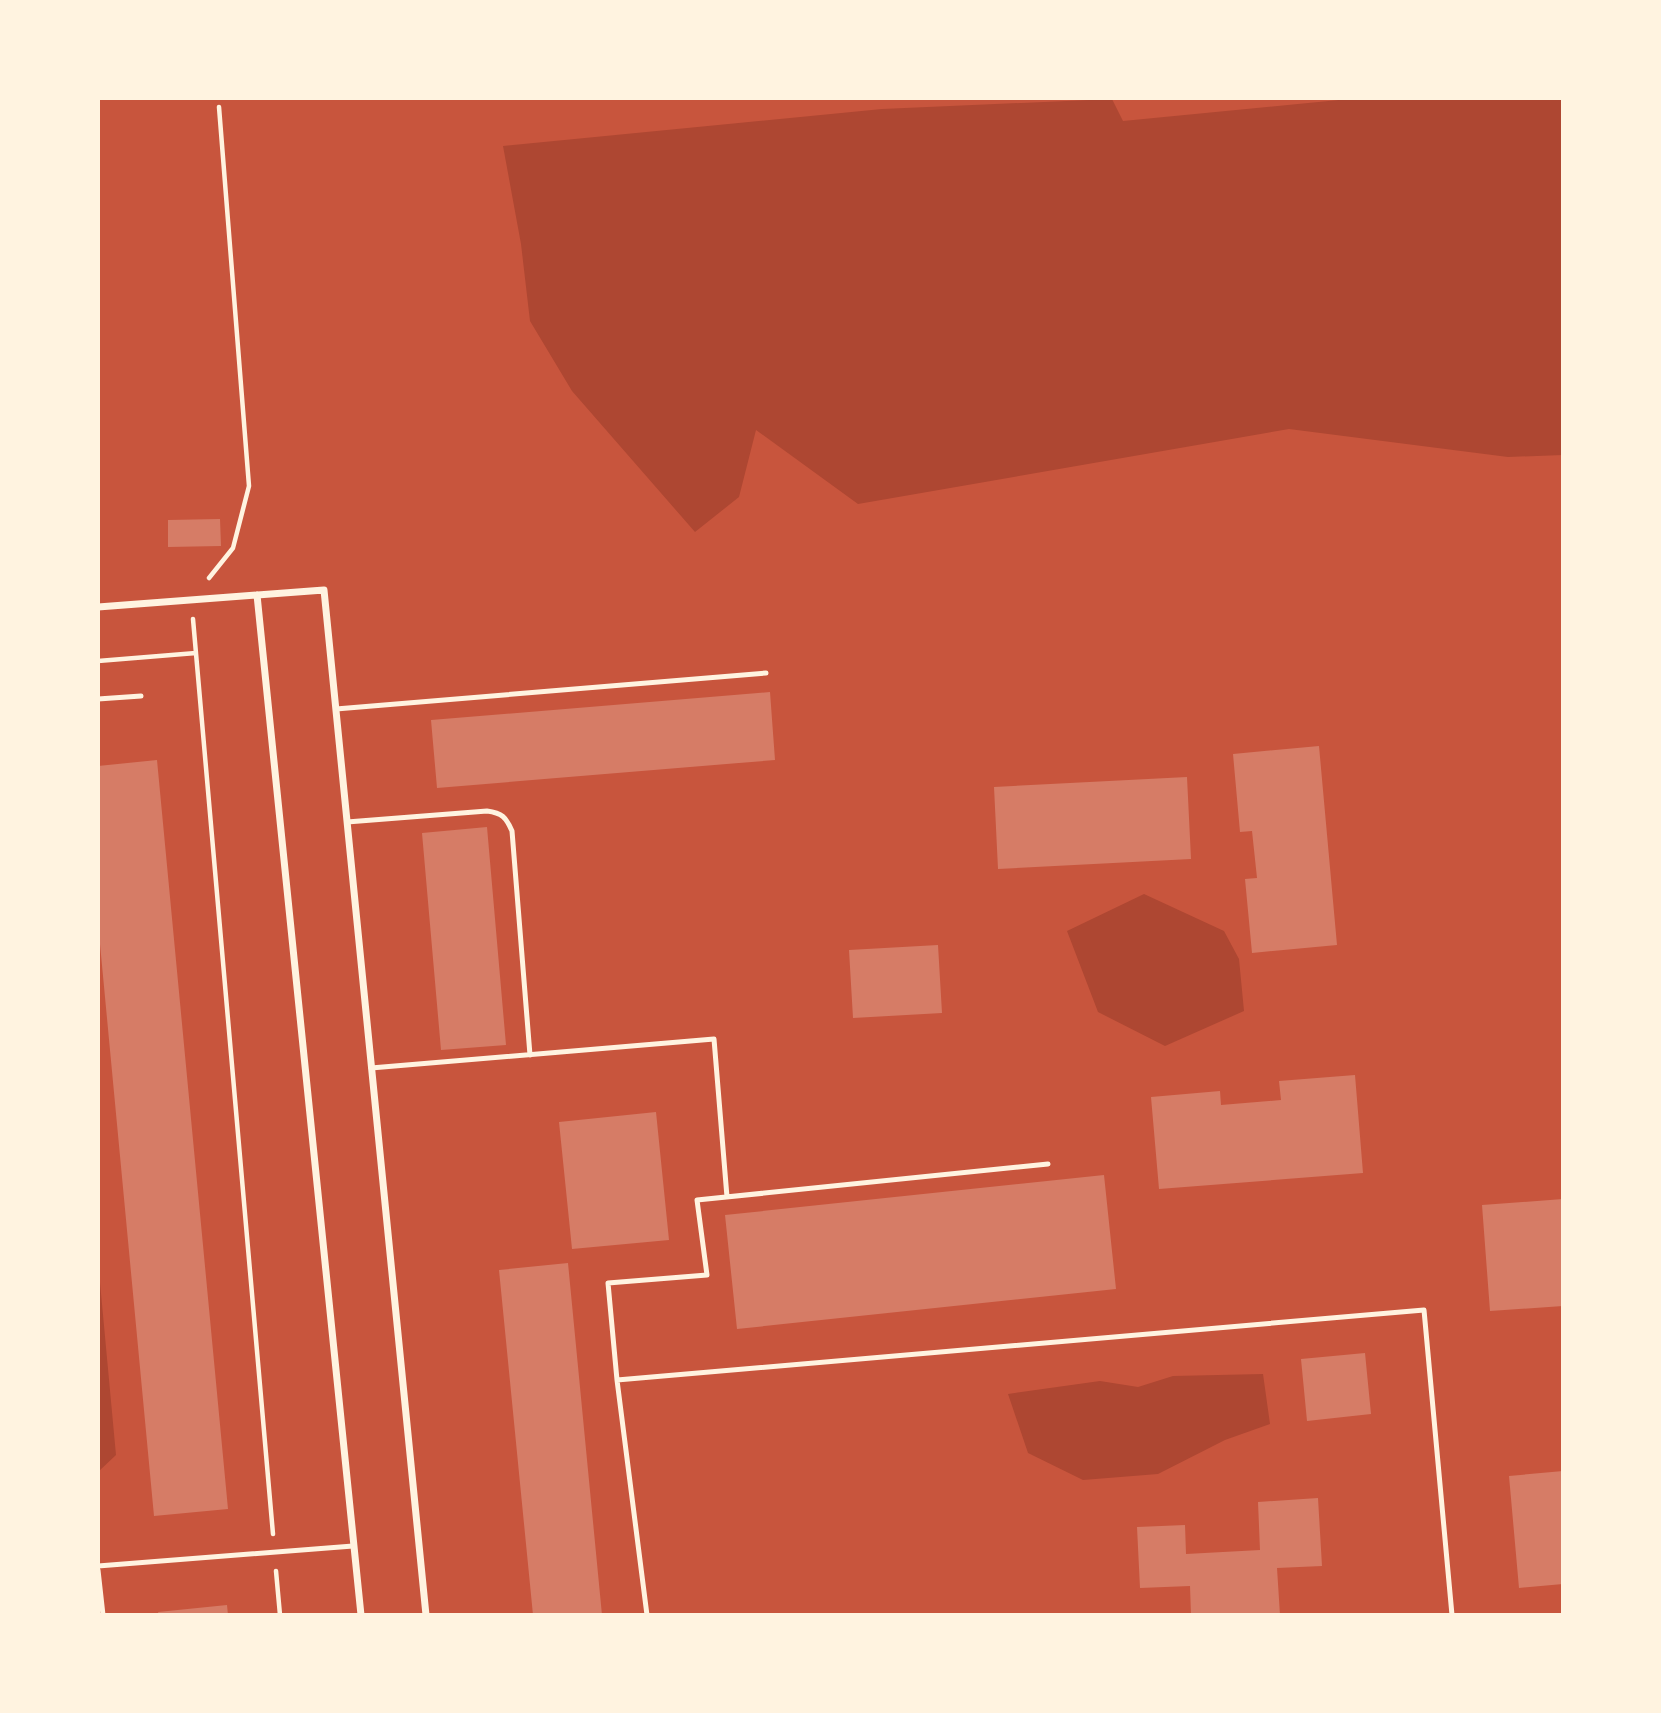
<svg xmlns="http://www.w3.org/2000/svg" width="1661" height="1713" font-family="'Roboto Condensed',sans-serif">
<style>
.green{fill:#ae4732}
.building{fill:#d67c66}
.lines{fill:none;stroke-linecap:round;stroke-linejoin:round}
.path{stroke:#fff3e0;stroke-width:4.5}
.service{stroke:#fff3e0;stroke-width:5}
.minor{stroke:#fff3e0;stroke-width:7}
</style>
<rect width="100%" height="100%" fill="#c8553d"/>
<path class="green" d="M1359,98H1563V455L1508,457L1289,429L858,504L756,430L739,497L695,532L572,391L530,321L521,244L503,146L882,109L1112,99L1123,121Z
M1144,894L1224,931L1239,959L1244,1011L1165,1046L1098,1012L1067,931Z
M98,1261L116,1455L98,1472Z
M1263,1374L1270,1424L1225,1440L1158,1474L1083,1480L1028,1453L1008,1394L1100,1381L1138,1387L1173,1376Z"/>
<path class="building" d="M220,519L221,546L168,547V520Z
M770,692L775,760L437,788L431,720Z
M1319,746L1337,945L1252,953L1245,879L1257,878L1252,831L1240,832L1233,754Z
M157,760L228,1509L154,1516L98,923V766Z
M1187,777L1191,859L998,869L994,787Z
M487,827L506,1045L441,1050L422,833Z
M938,945L942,1013L853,1018L849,950Z
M1355,1075L1363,1173L1159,1189L1151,1097L1220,1091L1221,1105L1281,1100L1279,1081Z
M656,1112L669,1240L572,1249L559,1122Z
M1104,1175L1116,1289L737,1329L725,1215Z
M1563,1199V1306L1490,1311L1482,1205Z
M568,1263L602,1615H533L499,1270Z
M1365,1353L1371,1414L1307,1421L1301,1359Z
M1563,1471V1584L1519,1588L1509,1476Z
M1318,1498L1322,1566L1277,1568L1280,1615H1191L1190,1586L1140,1588L1137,1527L1185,1525L1186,1554L1260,1550L1258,1502Z
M227,1605L228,1615H159L158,1612Z"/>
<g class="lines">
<path class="path" d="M209,578L233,548L249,486L219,107
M193,619L273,1534
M98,661L196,653
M276,1571L280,1615"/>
<path class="service" d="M98,699L141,696
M336,709L766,673
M347,822L487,811C502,813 506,817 512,831L530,1055
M371,1068L714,1039L727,1197
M617,1380L608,1283L707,1275L697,1200L1048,1164
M98,1566L353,1546
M98,1570L103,1615
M647,1615L617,1380L1424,1310L1452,1615"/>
<path class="minor" d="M257,595L361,1615
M98,607L324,590L426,1615"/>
</g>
<rect width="1661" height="1713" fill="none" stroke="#fff3e0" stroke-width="200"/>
</svg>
